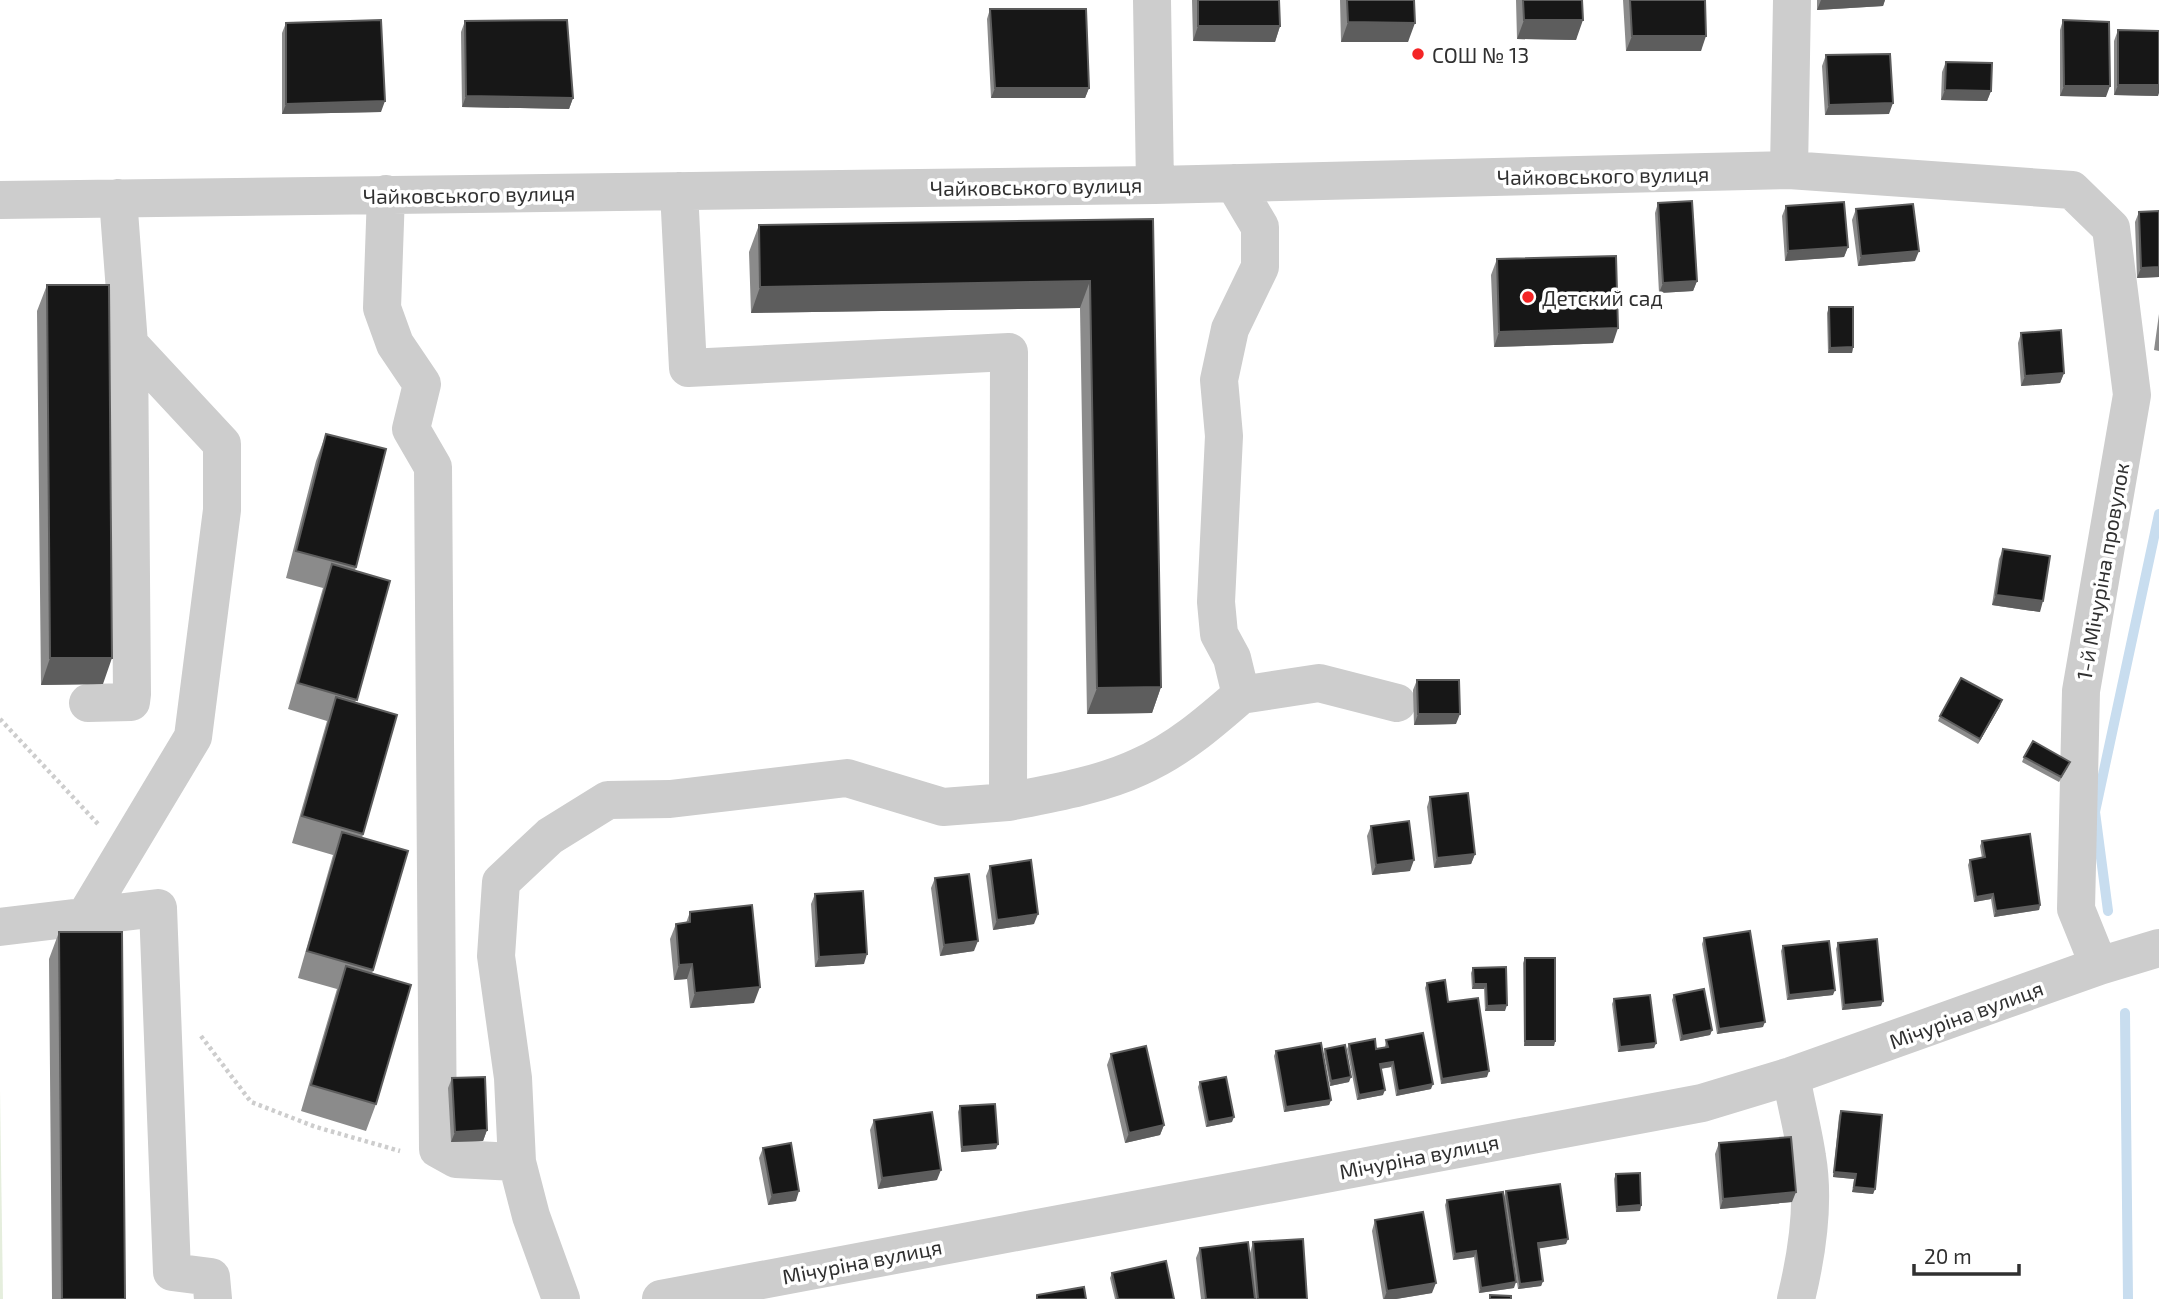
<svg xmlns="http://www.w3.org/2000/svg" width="2159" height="1299" font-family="'Exo 2',sans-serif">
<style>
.green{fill:#e5eedd}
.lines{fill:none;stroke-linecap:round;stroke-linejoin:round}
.stream{stroke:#c8ddef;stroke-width:10}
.path{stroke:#cdcdcd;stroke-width:4.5;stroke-dasharray:3.5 3.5;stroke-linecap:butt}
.minor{stroke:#cdcdcd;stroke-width:38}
.wall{fill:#8b8b8b}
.shaded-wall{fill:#5d5d5d}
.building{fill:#171717;stroke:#5d5d5d;stroke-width:2}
.poi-dot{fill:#f42526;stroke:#fff;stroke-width:2.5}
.labels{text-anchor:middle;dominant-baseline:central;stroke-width:7;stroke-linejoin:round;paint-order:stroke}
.poi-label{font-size:21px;fill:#303030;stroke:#fff;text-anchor:start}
.street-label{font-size:21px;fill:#303030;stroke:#fff}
</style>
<rect width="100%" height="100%" fill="#fff"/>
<path class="green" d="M0,1089L3,1299H0Z"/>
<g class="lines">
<path class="stream" d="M2108,911L2095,812L2159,514
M2125,1013L2128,1299"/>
<path class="path" d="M0,719L98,824
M201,1036L251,1102L316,1127L400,1151"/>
<path class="minor" d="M1152,0L1155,185
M1789,170L1792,0
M386,194L382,308L395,344L422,384L411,429L433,467L438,1149L456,1159L517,1162
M0,200L1155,185L1789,170L2072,190L2111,228L2132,395L2081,691L2076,909L2099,966
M1241,695L1319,683L1397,703
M88,703L131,702L132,694L129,344L118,198
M1008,802C1049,794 1101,785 1139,767C1178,750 1210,722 1241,695L1232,658L1219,634L1216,602L1224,436L1219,380L1230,329L1260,267V227L1234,183
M85,917L193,737L222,510V444L129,344
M0,927L158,908L172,1272L211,1277L213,1299
M1791,1076C1796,1104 1803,1130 1807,1157C1815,1203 1807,1254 1796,1299
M561,1299L531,1216L517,1162L513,1078L496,956L501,882L550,836L608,800L670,799L847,778L943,807L1008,802L1009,352L688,368L679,191
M661,1299L1702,1103L1791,1076L2099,966L2159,948"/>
</g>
<path class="wall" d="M1192,0H1279L1280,26L1275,42L1193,41Z
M1340,0H1414L1408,42H1341Z
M1516,0H1582L1576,40L1517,39Z
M1623,0H1705L1701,51H1626Z
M1817,0H1885L1883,6L1817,10Z
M990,9L1089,88L1085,98H991L987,19Z
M2063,20L2106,97L2060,96V30Z
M465,21L573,98L569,109L462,107L461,32Z
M286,23L381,112L282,114V33Z
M2118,30L2158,96L2114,95V41Z
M1826,55L1889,114L1825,115L1822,66Z
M1946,62L1991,91L1987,101L1941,100L1942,72Z
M1658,203L1697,281L1693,291L1659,293L1655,213Z
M1786,206L1848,247L1844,257L1785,261L1782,216Z
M1856,209L1915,261L1858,266L1852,220Z
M2139,212L2159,277L2137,278L2135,222Z
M1153,219L1161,687L1152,713L1087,714L1080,308L751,313L749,252L759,225Z
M1497,259L1613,343L1494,347L1491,275Z
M47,285L103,684L41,685L37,311Z
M1829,307L1853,347L1852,353H1828L1827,313Z
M2159,314V351L2154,350Z
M2021,333L2064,373L2060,383L2021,386L2018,343Z
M326,434L356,567L355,571L390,581L355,703L397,715L362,838L408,851L372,974L376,1104L366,1131L301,1111L337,989L298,978L333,855L292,843L327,721L288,709L323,588L286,578L316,461Z
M2003,549L2040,612L1992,605L1999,559Z
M1417,680L1456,724L1414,725L1413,690Z
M2000,706L1978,744L1938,721L1940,716Z
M2024,757L2068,767L2059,782L2022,762Z
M1430,797L1475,854L1471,864L1434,868L1427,807Z
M1371,826L1410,871L1372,875L1367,836Z
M1982,841L2040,905L2039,910L1994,917L1991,899L1974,902L1968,865L1970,860L1982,858L1980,846Z
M990,866L1034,924L993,930L986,876Z
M935,878L974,951L940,956L931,888Z
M815,894L864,964L815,967L811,904Z
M690,912L754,1003L690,1008L687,979L674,980L670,939L676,924L686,923Z
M59,932L125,1299H52L49,959Z
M1704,938L1763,1027L1717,1034L1702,944Z
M1838,943L1881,1006L1842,1010L1836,949Z
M1783,946L1833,995L1787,1000L1781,951Z
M1525,958L1555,1041L1554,1046H1524L1523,963Z
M1473,968L1505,1011H1485L1484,989H1472L1471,973Z
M1427,983L1448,1002L1487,1077L1441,1084L1425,988Z
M1674,995L1712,1030L1710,1035L1680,1041L1672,1000Z
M1614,999L1656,1043L1654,1048L1618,1052L1612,1004Z
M1386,1040L1431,1089L1396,1096L1391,1067L1381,1069L1383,1095L1357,1100L1347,1049L1349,1044L1376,1049L1385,1047Z
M1325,1049L1349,1082L1330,1086L1324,1054Z
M1276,1051L1331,1100L1329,1105L1284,1112L1274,1056Z
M1111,1054L1164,1125L1160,1135L1125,1143L1107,1065Z
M452,1078L487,1130L483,1141L451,1142L448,1088Z
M1200,1082L1232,1122L1206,1127L1198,1087Z
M960,1106L996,1149L961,1152L958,1112Z
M1841,1111L1875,1189L1873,1194L1852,1192L1854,1179L1833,1177L1839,1116Z
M874,1120L937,1180L878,1189L870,1130Z
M1719,1143L1792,1202L1720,1209L1715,1154Z
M763,1148L796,1201L768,1205L759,1158Z
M1616,1174L1641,1205L1640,1211L1616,1212L1614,1179Z
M1506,1191L1566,1244L1539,1248L1543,1281L1541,1286L1518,1289L1504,1197Z
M1447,1200L1514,1288L1479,1293L1474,1257L1453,1260L1445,1205Z
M1375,1220L1432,1293L1396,1299H1383L1372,1231Z
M1253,1242L1307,1299H1201L1196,1258L1200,1248L1250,1253Z
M1112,1273L1174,1299H1115L1110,1278Z"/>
<path class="shaded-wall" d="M1821,0H1885L1883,6L1817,10Z
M1524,20H1583L1576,40L1517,39Z
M1348,22L1415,23L1408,42H1341Z
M1198,26H1280L1275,42L1193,41Z
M1632,36H1706L1701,51H1626Z
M2118,85H2159V93L2158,96L2114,95Z
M2064,86H2110L2106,97L2060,96Z
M995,88H1089L1085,98H991Z
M1945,90L1991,91L1987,101L1941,100Z
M466,96L573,98L569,109L462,107Z
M385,101L381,112L282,114L286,104Z
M1893,103L1889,114L1825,115L1829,105Z
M1848,247L1844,257L1785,261L1788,251Z
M1919,251L1915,261L1858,266L1861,256Z
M2159,267V277L2137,278L2141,268Z
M1090,281L1080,308L751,313L760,287Z
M1697,281L1693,291L1659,293L1663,283Z
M1618,328L1613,343L1494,347L1499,332Z
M1853,347L1852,353H1828L1830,348Z
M2064,373L2060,383L2021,386L2025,376Z
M1996,595L2043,601L2040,612L1992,605Z
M50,658H112L103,684L41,685Z
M1161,687L1152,713L1087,714L1097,688Z
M2002,700L2000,706L1978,744L1980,739Z
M1418,714H1460L1456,724L1414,725Z
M1475,854L1471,864L1434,868L1437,858Z
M1414,860L1410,871L1372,875L1376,865Z
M1993,894L1991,899L1974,902L1976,897Z
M2040,905L2039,910L1994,917L1996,911Z
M1038,914L1034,924L993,930L997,920Z
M978,941L974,951L940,956L944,945Z
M867,954L864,964L815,967L819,957Z
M692,964L687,979L674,980L679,965Z
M1474,984H1486L1484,989H1472Z
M760,987L754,1003L690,1008L695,993Z
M1835,990L1833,995L1787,1000L1789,995Z
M1883,1001L1881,1006L1842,1010L1844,1005Z
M1507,1005L1505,1011H1485L1487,1006Z
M1765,1022L1763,1027L1717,1034L1719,1029Z
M1712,1030L1710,1035L1680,1041L1682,1036Z
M1525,1041H1555L1554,1046H1524Z
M1656,1043L1654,1048L1618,1052L1620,1047Z
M1393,1062L1391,1067L1378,1069L1380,1064Z
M1489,1071L1487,1077L1441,1084L1442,1079Z
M1351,1077L1349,1082L1330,1086L1331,1081Z
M1433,1084L1431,1089L1396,1096L1398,1091Z
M1385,1090L1383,1095L1357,1100L1359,1095Z
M1331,1100L1329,1105L1284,1112L1286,1107Z
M1234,1117L1232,1122L1206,1127L1208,1122Z
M1164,1125L1160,1135L1125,1143L1129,1133Z
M487,1130L483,1141L451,1142L455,1132Z
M998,1144L996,1149L961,1152L962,1147Z
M941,1170L937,1180L878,1189L882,1178Z
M1834,1172L1856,1174L1854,1179L1833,1177Z
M1854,1187L1875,1189L1873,1194L1852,1192Z
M799,1191L796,1201L768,1205L772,1195Z
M1796,1192L1792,1202L1720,1209L1723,1199Z
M1641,1205L1640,1211L1616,1212L1617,1207Z
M1568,1239L1566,1244L1536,1249L1538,1243Z
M1476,1251L1474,1257L1453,1260L1455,1254Z
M1543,1281L1541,1286L1518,1289L1520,1284Z
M1516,1282L1514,1288L1479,1293L1481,1288Z
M1436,1283L1432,1293L1396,1299H1384L1387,1291Z"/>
<path class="building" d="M1198,0H1279L1280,26H1198Z
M1347,0H1414L1415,23L1348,22Z
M1523,0H1582L1583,20H1524Z
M1630,0H1705L1706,36H1632Z
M990,9H1086L1089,88H995Z
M381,20L385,101L286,104V23Z
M567,20L573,98L466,96L465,21Z
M2063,20L2109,22L2110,86H2064Z
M2118,30L2159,31V85H2118Z
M1890,54L1893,103L1829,105L1826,55Z
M1946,62L1992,63L1991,91L1945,90Z
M1692,201L1697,281L1663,283L1658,203Z
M1844,202L1848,247L1788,251L1786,206Z
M1913,204L1919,251L1861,256L1856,209Z
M2159,211V267L2141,268L2139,212Z
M1153,219L1161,687L1097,688L1090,281L760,287L759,225Z
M1616,256L1618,328L1499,332L1497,259Z
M47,285H109L112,658H50Z
M1829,307H1853V347L1830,348Z
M2061,330L2064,373L2025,376L2021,333Z
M326,434L386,449L356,567L296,551Z
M2003,549L2050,556L2043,601L1996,595Z
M332,564L390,581L357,700L298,683Z
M1961,678L2002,700L1980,739L1940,716Z
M1417,680H1459L1460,714H1418Z
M336,697L397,715L363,834L302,816Z
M2033,741L2070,762L2061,777L2024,757Z
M1468,793L1475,854L1437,858L1430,797Z
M1409,821L1414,860L1376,865L1371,826Z
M342,832L408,851L373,970L307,951Z
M2030,834L2040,905L1996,911L1993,894L1976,897L1970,860L1985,857L1982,841Z
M1031,860L1038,914L997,920L990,866Z
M969,874L978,941L944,945L935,878Z
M863,891L867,954L819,957L815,894Z
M752,905L760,987L695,993L692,964L679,965L676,924L690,922V912Z
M1750,931L1765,1022L1719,1029L1704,938Z
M59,932H122L125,1299H62Z
M1877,939L1883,1001L1844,1005L1838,943Z
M1829,941L1835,990L1789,995L1783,946Z
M1525,958H1555V1041H1525Z
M346,966L411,985L376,1104L311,1085Z
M1506,967L1507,1005L1487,1006L1486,984H1474L1473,968Z
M1445,980L1448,1002L1478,998L1489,1071L1442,1079L1427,983Z
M1704,989L1712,1030L1682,1036L1674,995Z
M1650,995L1656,1043L1620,1047L1614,999Z
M1423,1033L1433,1084L1398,1091L1393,1062L1380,1064L1385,1090L1359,1095L1349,1044L1375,1039L1376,1049L1388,1047L1386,1040Z
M1321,1043L1331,1100L1286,1107L1276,1051Z
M1345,1045L1351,1077L1331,1081L1325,1049Z
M1146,1046L1164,1125L1129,1133L1111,1054Z
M485,1077L487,1130L455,1132L452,1078Z
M1226,1077L1234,1117L1208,1122L1200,1082Z
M995,1104L998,1144L962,1147L960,1106Z
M1841,1111L1882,1115L1875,1189L1854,1187L1856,1174L1834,1172Z
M932,1112L941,1170L882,1178L874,1120Z
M1791,1137L1796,1192L1723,1199L1719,1143Z
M791,1143L799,1191L772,1195L763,1148Z
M1640,1173L1641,1205L1617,1207L1616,1174Z
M1560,1184L1568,1239L1538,1243L1543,1281L1520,1284L1506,1191Z
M1503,1192L1516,1282L1481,1288L1476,1251L1455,1254L1447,1200Z
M1423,1212L1436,1283L1387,1291L1375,1220Z
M1303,1239L1307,1299H1258L1253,1242Z
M1248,1242L1255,1299H1206L1200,1248Z
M1166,1261L1174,1299H1118L1112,1273Z
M1084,1287L1086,1299H1037V1295Z
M1490,1295L1511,1296V1299H1490Z"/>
<g class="poi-dot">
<circle cx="1418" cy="54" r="7"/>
<circle cx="1528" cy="297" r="7"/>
</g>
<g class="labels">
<g class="poi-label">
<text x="1432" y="54">СОШ № 13</text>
<text x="1542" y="297">Детский сад</text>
</g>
<g class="street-label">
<text transform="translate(1603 175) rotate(-1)">Чайковського вулиця</text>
<text transform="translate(1036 186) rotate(-1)">Чайковського вулиця</text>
<text transform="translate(469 194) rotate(-1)">Чайковського вулиця</text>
<text transform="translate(2102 571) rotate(-80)">1-й Мічуріна провулок</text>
<text transform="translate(1966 1014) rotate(-20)">Мічуріна вулиця</text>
<text transform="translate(1419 1156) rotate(-11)">Мічуріна вулиця</text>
<text transform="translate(862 1261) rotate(-11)">Мічуріна вулиця</text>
</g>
</g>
<path d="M1914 1264v10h105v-10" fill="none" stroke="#303030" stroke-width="3.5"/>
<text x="1924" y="1264" font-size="21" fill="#303030" stroke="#ffffff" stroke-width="5" paint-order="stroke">20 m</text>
</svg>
